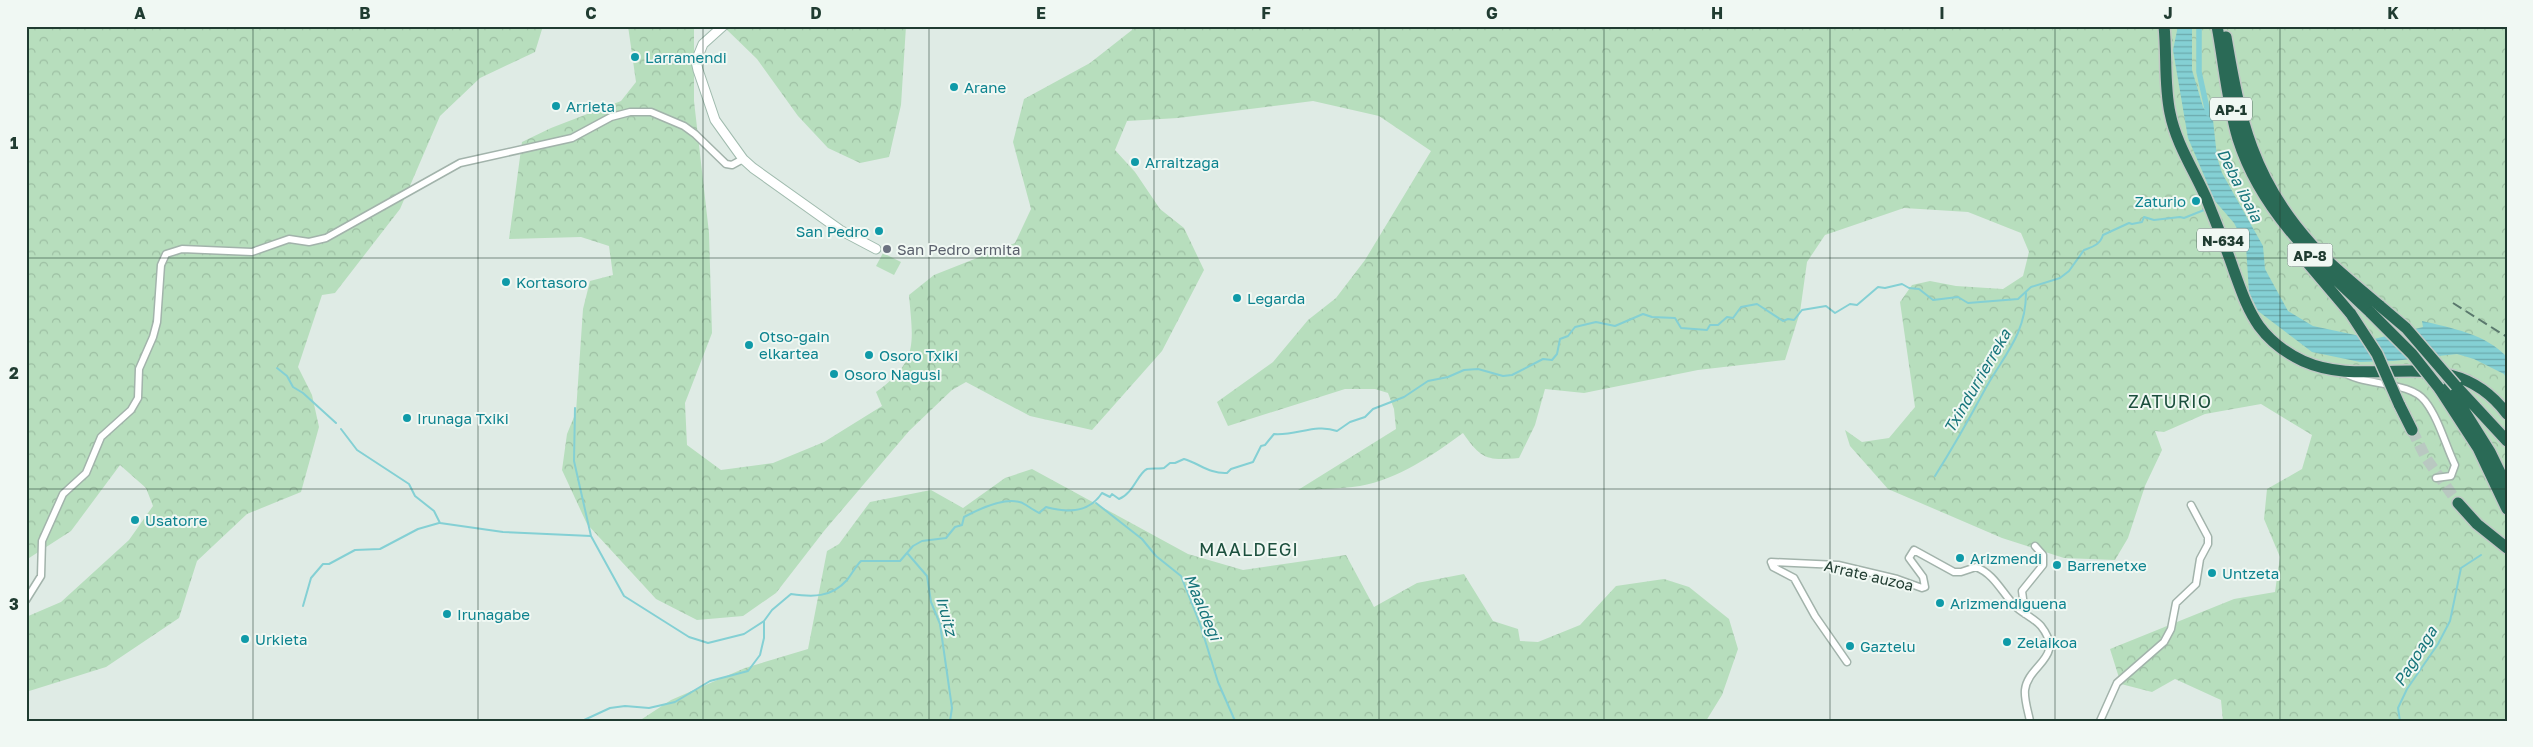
<svg xmlns="http://www.w3.org/2000/svg" width="2533" height="747" font-family="'Golos Text',sans-serif">
<style>
.green{fill:#b7debd}
.forest{fill:url(#forest-crowns)}
.water{fill:url(#water-rules)}
.lines{fill:none;stroke-linecap:round;stroke-linejoin:round}
.stream{stroke:#84d0d4;stroke-width:2}
.canal{stroke:#84d0d4;stroke-width:5.5}
.highway-tunnel{stroke:#b9c8c1;stroke-width:11;stroke-dasharray:11 5.5;stroke-linecap:butt}
.street-casing{stroke:#a2b3ab;stroke-width:9}
.secondary-casing{stroke:#a0bbae;stroke-width:11}
.highway-casing{stroke:#c1c8c5;stroke-width:14}
.street{stroke:#fff;stroke-width:6}
.secondary{stroke:#fff;stroke-width:9}
.highway{stroke:#2a6a56;stroke-width:11}
.rail{stroke:#5a786d;stroke-width:2;stroke-dasharray:10 5;stroke-linecap:butt}
.highway-bridge-casing{stroke:#c1c8c5;stroke-width:14;stroke-linecap:butt}
.highway-bridge{stroke:#2a6a56;stroke-width:11}
.grid{fill:none;stroke:#203c31;stroke-width:1;stroke-opacity:0.55}
.culture-dot{fill:#0f9aa8;stroke:#f0f8f3;stroke-width:2}
.worship-dot{fill:#6b7280;stroke:#f0f8f3;stroke-width:2}
.labels{text-anchor:middle;dominant-baseline:central;stroke-width:4;stroke-linejoin:round;paint-order:stroke}
.shield{fill:#f0f8f3;stroke:#5e746b;stroke-width:1}
.shield-label{font-size:14px;font-weight:bold;fill:#203c31}
.culture-label{font-size:15px;fill:#0d838f;stroke:#f0f8f3;text-anchor:start}
.worship-label{font-size:15px;fill:#5b616d;stroke:#f0f8f3;text-anchor:start}
.street-label{font-size:15px;fill:#203c31;stroke:#f0f8f3}
.water-label{font-size:16px;font-style:italic;fill:#17757b;stroke:#f0f8f3}
.quarter-label{font-size:18px;letter-spacing:1px;fill:#1b4f3d;stroke:#f0f8f3}
.neatline{fill:none;stroke:#203c31;stroke-width:2}
.grid-label{font-size:16px;text-anchor:middle;font-weight:bold;fill:#203c31}
</style>
<defs>
<pattern id="forest-crowns" width="20" height="18" patternUnits="userSpaceOnUse" patternTransform="scale(1.25)"><rect width="20" height="18" fill="#b7debd"/><path d="M2 6a3 3 0 1 1 6 0M12 15a3 3 0 1 1 6 0" fill="none" stroke="#9dbfa3"/></pattern>
<pattern id="water-rules" width="6" height="5" patternUnits="userSpaceOnUse" patternTransform="scale(1.25)"><rect width="6" height="5" fill="#84d0d4"/><path d="M0 2.5h6" fill="none" stroke="#6caaad"/></pattern>
</defs>
<rect width="100%" height="100%" fill="#dfebe5"/>
<path class="green" d="M883,253L901,262L894,275L876,266Z"/>
<path class="forest" d="M26,26H543L535,52L480,78L440,116L400,209L335,293L322,295L298,367L312,395L319,427L301,492L247,514L197,561L179,618L106,667L26,692V617L61,602L129,540L153,506L146,488L120,465L71,531L26,560Z
M628,26H694V101L709,233L712,333L685,403L687,445L721,470L773,463L824,442L882,406L876,392C919,361 913,343 909,295L934,275L1015,243L1031,209L1013,142L1024,99L1090,63L1132,30V26H2507V721H2223L2221,700L2175,679L2152,692L2121,684L2110,649L2234,599L2275,592L2280,557L2264,519L2267,489L2302,469L2312,435L2261,404L2205,414L2164,432L2155,431L2162,450L2145,486L2128,538L2115,560L2064,558L2002,538L1888,489L1850,446L1845,430L1862,442L1889,438L1915,407L1900,302L1912,285L1930,281L1956,286L2003,289L2023,276L2029,252L2021,233L1968,212L1904,208L1825,235L1807,262L1800,312L1785,360L1698,370L1584,393L1545,389L1535,425L1519,458C1487,461 1481,459 1463,433C1432,456 1398,479 1360,486C1340,489 1318,489 1298,490L1396,429L1394,409L1388,393L1375,389H1345L1228,426L1217,402L1273,362L1308,320L1336,298L1365,260L1431,151L1379,116L1313,101L1178,118L1127,121L1115,150L1135,172L1160,209L1184,228L1204,270L1162,351L1092,430L1030,416L966,382L952,390L909,431L824,531L776,593L743,616L697,620L656,599L587,524L562,470L567,434L576,412L583,309L590,281L613,275L609,246L581,237L509,239L522,142L551,128L621,101L636,82Z
M723,26H906L901,105L889,157L860,163L828,148L798,116L757,59Z
M1032,469L1188,554L1243,570L1346,555L1374,607L1417,583L1464,574L1493,621L1518,629L1520,641L1538,642L1580,625L1616,586L1664,579L1689,587L1729,619L1738,649L1722,695L1706,721H639L671,700L745,668L808,649L827,551L839,544L870,502L931,490L963,508L1005,478Z"/>
<path class="water" d="M2178,26H2192V70L2203,107L2213,120L2217,157L2222,173L2263,246L2265,269L2288,311L2313,326L2374,339L2423,327L2422,321C2451,328 2486,334 2507,357V380L2504,374L2474,359L2457,354L2393,361L2360,362L2312,352L2258,311L2249,292L2246,246L2234,223L2215,201L2188,138L2173,50Z"/>
<g class="lines">
<path class="stream" d="M277,368L287,376L293,387L303,393L336,423
M575,408L574,461L591,536
M341,429L357,450L409,484L415,496L434,511L440,523L503,532L591,536L624,596L689,637L708,643L744,634L764,621L772,610L791,594C812,597 831,598 847,580C852,574 855,567 861,561H900L913,546L922,541L946,538L955,527L962,525L964,517C979,509 1010,494 1026,505C1029,507 1034,510 1039,513L1046,507C1067,513 1089,513 1102,493L1110,497L1112,494L1119,499C1133,494 1138,473 1147,469C1151,468 1159,469 1164,468L1170,463H1175L1184,459C1200,464 1210,474 1227,473L1231,469L1253,462L1261,446L1265,445L1274,434C1296,436 1316,423 1337,431L1350,422L1365,417L1373,409L1404,397L1428,381L1448,377L1464,370L1478,369L1503,376L1512,375L1543,359L1552,360L1557,354L1560,339L1568,336L1575,327L1596,322L1615,326L1643,314L1652,317L1675,318L1681,328L1707,330L1710,325H1718L1727,317L1733,318L1741,307L1757,304L1783,321L1788,319L1794,320L1802,310L1826,306L1835,313L1850,304L1857,305L1878,287L1885,288L1902,284L1909,288L1919,289L1933,300L1958,297L1968,303L2018,299L2031,287L2060,278L2069,271L2084,250C2092,247 2100,245 2103,235L2129,223L2132,224L2142,222L2144,217L2154,220L2180,217L2184,218L2204,210
M1935,476C1952,449 1968,421 1983,393C2002,357 2026,336 2026,293
M1096,503L1142,539L1156,556L1181,576L1200,624L1218,682L1235,721
M908,554L927,576L931,602L940,624L952,708L950,721
M303,606L311,578L323,564H329L355,550L380,549L418,529L439,523
M582,721L610,708L625,706L649,708L675,702L710,681L748,671L760,655L764,638V621
M2400,721L2398,708L2407,689L2438,644L2450,621L2461,568L2481,555"/>
<path class="canal" d="M2199,26V72L2208,113"/>
<path class="highway-tunnel" d="M2412,430L2426,458L2458,503"/>
<defs>
<path id="street" d="M2342,371C2362,387 2409,380 2425,401C2439,419 2445,444 2455,465L2451,476L2436,478
M26,600L41,576L42,541L63,494L86,473L101,437L131,410L138,398L139,369L153,337L157,322L161,265L166,254L182,249L252,252L289,239L309,242L326,238L460,163L572,138L611,117L630,112H651L684,126L695,134L726,164L732,165L743,159
M2025,614L2022,591L2043,565V555L2035,546
M1847,662L1815,616L1794,578L1773,567L1771,562L1838,565L1897,579L1922,588L1925,587L1923,577L1909,558L1914,550L1954,572H1961L1976,567C1994,574 2001,591 2014,605C2021,613 2033,617 2041,626C2066,658 2028,664 2025,690C2024,699 2028,711 2030,721
M2100,721L2117,683L2164,642L2171,629L2176,603L2196,584L2200,559L2208,544V537L2191,505"/>
<path id="secondary" d="M723,26L703,44L696,61L698,70L715,120L743,159L753,168L840,230L876,249"/>
<path id="highway" d="M2164,26C2167,55 2164,85 2170,113C2176,144 2195,172 2207,200C2216,223 2226,247 2234,271C2241,290 2247,309 2259,326C2270,341 2286,353 2303,361C2372,392 2451,339 2507,414
M2217,26C2224,63 2227,102 2238,139C2261,212 2317,262 2371,313
M2226,37C2240,120 2253,180 2312,245C2332,267 2357,286 2380,306
M2306,261L2351,314
M2448,385L2490,452L2507,487
M2457,387L2507,441
M2439,388L2478,448L2507,509
M2399,404L2412,430
M2458,503L2477,524L2507,548"/>
</defs>
<use href="#street" class="street-casing"/>
<use href="#secondary" class="secondary-casing"/>
<use href="#highway" class="highway-casing"/>
<use href="#street" class="street"/>
<use href="#secondary" class="secondary"/>
<use href="#highway" class="highway"/>
<path class="rail" d="M2453,303L2507,337"/>
<defs>
<path id="highway-bridge" d="M2380,306L2406,328L2456,386
M2371,313L2412,354L2439,388
M2351,314L2377,354L2399,404"/>
</defs>
<use href="#highway-bridge" class="highway-bridge-casing"/>
<use href="#highway-bridge" class="highway-bridge"/>
</g>
<path class="grid" d="M253,26V721M478,26V721M703,26V721M929,26V721M1154,26V721M1379,26V721M1604,26V721M1830,26V721M2055,26V721M2280,26V721M26,258H2507M26,489H2507"/>
<g class="culture-dot">
<circle cx="635" cy="57" r="5"/>
<circle cx="954" cy="87" r="5"/>
<circle cx="556" cy="106" r="5"/>
<circle cx="1135" cy="162" r="5"/>
<circle cx="2196" cy="201" r="5"/>
<circle cx="879" cy="231" r="5"/>
<circle cx="506" cy="282" r="5"/>
<circle cx="1237" cy="298" r="5"/>
<circle cx="749" cy="345" r="5"/>
<circle cx="869" cy="355" r="5"/>
<circle cx="834" cy="374" r="5"/>
<circle cx="407" cy="418" r="5"/>
<circle cx="135" cy="520" r="5"/>
<circle cx="1960" cy="558" r="5"/>
<circle cx="2057" cy="565" r="5"/>
<circle cx="2212" cy="573" r="5"/>
<circle cx="1940" cy="603" r="5"/>
<circle cx="447" cy="614" r="5"/>
<circle cx="245" cy="639" r="5"/>
<circle cx="2007" cy="642" r="5"/>
<circle cx="1850" cy="646" r="5"/>
</g>
<circle class="worship-dot" cx="887" cy="249" r="5"/>
<g class="labels">
<g class="shield">
<rect x="2210" y="97.5" width="42" height="23" rx="4"/>
<rect x="2197" y="228.5" width="52" height="23" rx="4"/>
<rect x="2287.5" y="243.5" width="45" height="23" rx="4"/>
</g>
<g class="shield-label">
<text x="2231" y="109">AP-1</text>
<text x="2223" y="240">N-634</text>
<text x="2310" y="255">AP-8</text>
</g>
<g class="culture-label">
<text x="645" y="57">Larramendi</text>
<text x="964" y="87">Arane</text>
<text x="566" y="106">Arrieta</text>
<text x="1145" y="162">Arraitzaga</text>
<text x="2186" y="201" text-anchor="end">Zaturio</text>
<text x="869" y="231" text-anchor="end">San Pedro</text>
<text x="516" y="282">Kortasoro</text>
<text x="1247" y="298">Legarda</text>
<text x="759" y="336">Otso-gain<tspan x="759" dy="17">elkartea</tspan></text>
<text x="879" y="355">Osoro Txiki</text>
<text x="844" y="374">Osoro Nagusi</text>
<text x="417" y="418">Irunaga Txiki</text>
<text x="145" y="520">Usatorre</text>
<text x="1970" y="558">Arizmendi</text>
<text x="2067" y="565">Barrenetxe</text>
<text x="2222" y="573">Untzeta</text>
<text x="1950" y="603">Arizmendiguena</text>
<text x="457" y="614">Irunagabe</text>
<text x="255" y="639">Urkieta</text>
<text x="2017" y="642">Zelaikoa</text>
<text x="1860" y="646">Gaztelu</text>
</g>
<g class="worship-label">
<text x="897" y="249">San Pedro ermita</text>
</g>
<g class="street-label">
<text transform="translate(1869 575) rotate(13)">Arrate auzoa</text>
</g>
<g class="water-label">
<text transform="translate(2240 185) rotate(63)">Deba ibaia</text>
<text transform="translate(1977 381) rotate(-60)">Txindurrierreka</text>
<text transform="translate(1203 607) rotate(67)">Maaldegi</text>
<text transform="translate(947 616) rotate(75)">Iruitz</text>
<text transform="translate(2415 656) rotate(-58)">Pagoaga</text>
</g>
<g class="quarter-label">
<text x="2170" y="401">ZATURIO</text>
<text x="1249" y="549">MAALDEGI</text>
</g>
</g>
<rect width="2533" height="747" fill="none" stroke="#f0f8f3" stroke-width="55"/>
<rect x="28" y="28" width="2478" height="692" class="neatline"/>
<g class="grid-label">
<text x="140" y="19">A</text>
<text x="365" y="19">B</text>
<text x="591" y="19">C</text>
<text x="816" y="19">D</text>
<text x="1041" y="19">E</text>
<text x="1266" y="19">F</text>
<text x="1492" y="19">G</text>
<text x="1717" y="19">H</text>
<text x="1942" y="19">I</text>
<text x="2168" y="19">J</text>
<text x="2393" y="19">K</text>
<text x="14" y="149">1</text>
<text x="14" y="379">2</text>
<text x="14" y="610">3</text>
</g>
</svg>
